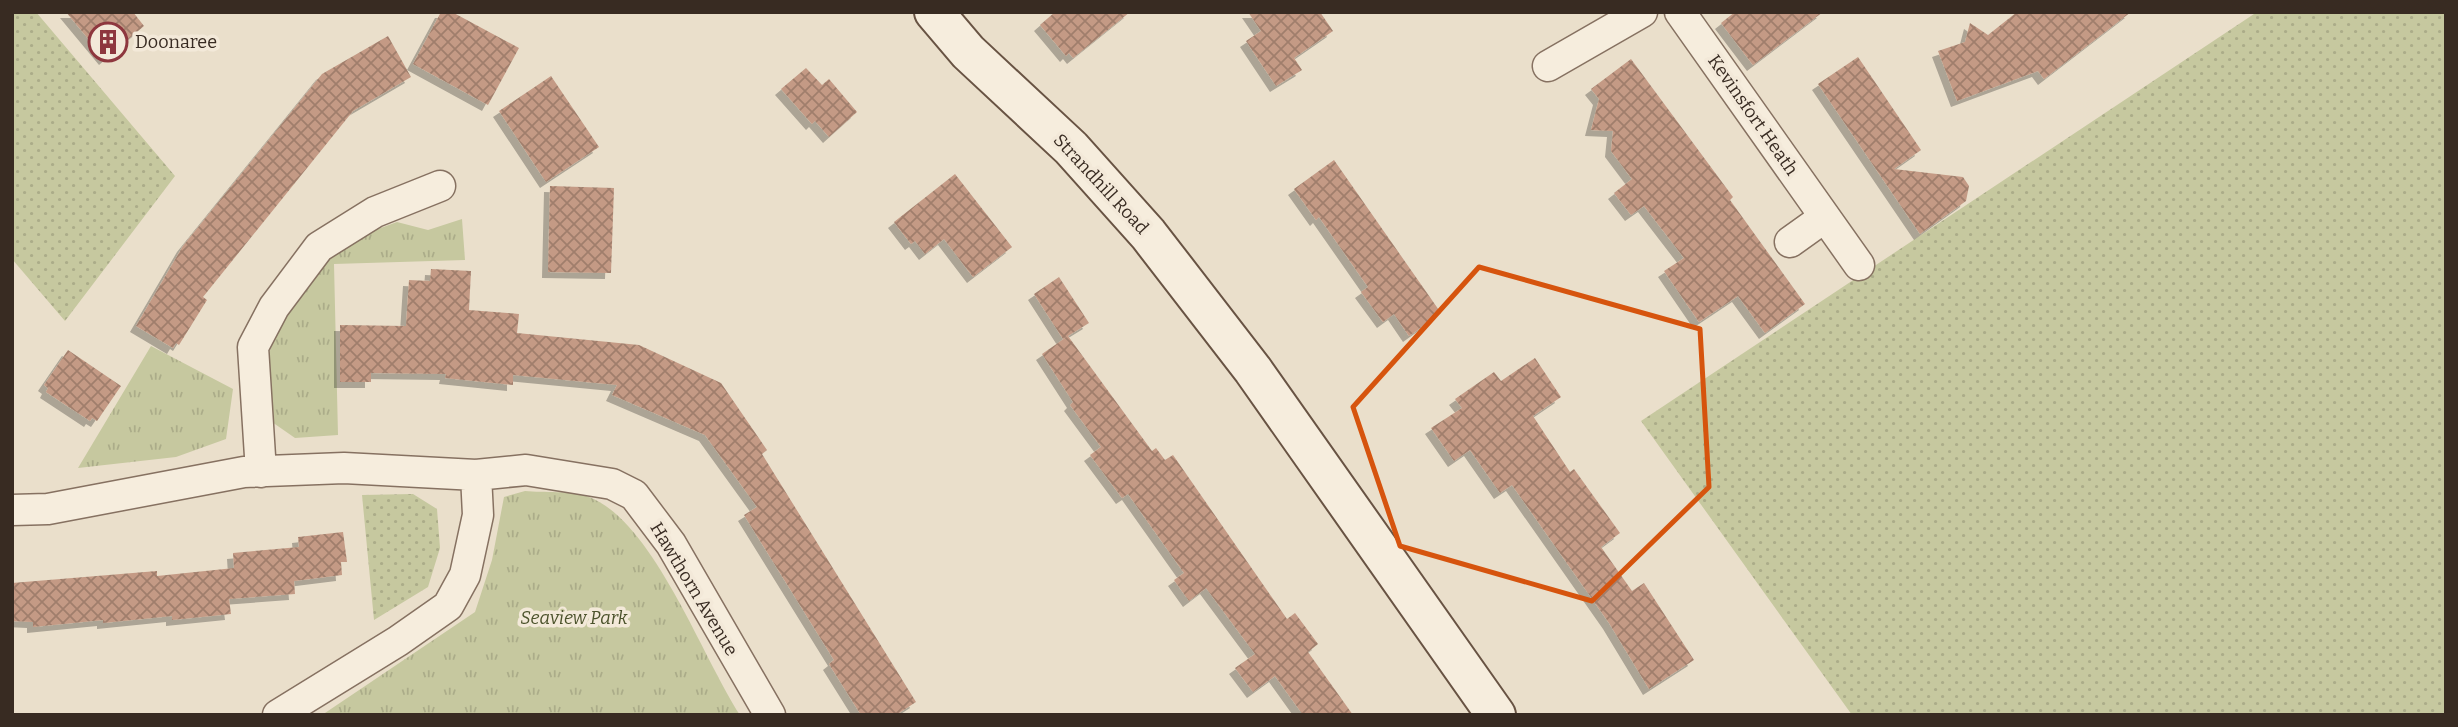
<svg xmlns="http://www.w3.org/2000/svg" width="2458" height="727" font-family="Bitter,serif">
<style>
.grass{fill:url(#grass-dots)}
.park{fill:url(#park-tufts)}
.building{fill:url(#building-cross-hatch);filter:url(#shadow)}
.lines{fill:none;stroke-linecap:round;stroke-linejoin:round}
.minor-casing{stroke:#867161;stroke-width:33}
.secondary-casing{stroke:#685343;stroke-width:42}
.minor{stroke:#f6eddd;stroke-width:30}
.secondary{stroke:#f6eddd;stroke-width:38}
.marked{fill:none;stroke:#d6540e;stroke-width:5;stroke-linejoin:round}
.labels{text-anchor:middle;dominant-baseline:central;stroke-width:7;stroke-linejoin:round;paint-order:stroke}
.poi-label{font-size:18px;fill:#382b22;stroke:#f3e9d9;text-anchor:start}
.street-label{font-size:18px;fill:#382b22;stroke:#f3e9d9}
.park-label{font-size:18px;font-style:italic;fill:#4b522b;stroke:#f3e9d9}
</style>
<defs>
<pattern id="grass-dots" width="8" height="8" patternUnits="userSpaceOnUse" patternTransform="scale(1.75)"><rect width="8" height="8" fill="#c6c89f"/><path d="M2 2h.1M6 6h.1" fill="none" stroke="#abac89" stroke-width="1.8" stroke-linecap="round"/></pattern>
<pattern id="park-tufts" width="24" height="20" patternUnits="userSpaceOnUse" patternTransform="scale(1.75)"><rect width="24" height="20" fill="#c6c89f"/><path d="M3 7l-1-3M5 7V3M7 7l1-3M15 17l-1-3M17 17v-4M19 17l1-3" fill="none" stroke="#abac89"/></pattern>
<pattern id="building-cross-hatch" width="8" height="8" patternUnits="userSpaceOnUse" patternTransform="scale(1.75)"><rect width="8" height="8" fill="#c49a85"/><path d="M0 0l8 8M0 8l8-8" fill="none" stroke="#a07e6c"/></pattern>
<filter id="shadow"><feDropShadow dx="-6" dy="6" stdDeviation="0" flood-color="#0004"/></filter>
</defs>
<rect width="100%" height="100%" fill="#eadfcb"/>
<path class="grass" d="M12,12H36L175,176L65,321L12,259Z
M2257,12H2446V715H1852L1641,421Z
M413,494L437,509L440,548L428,587L374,620L362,495Z"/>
<path class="park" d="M462,219L465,260L334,264L338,435L295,438L272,422L269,353L285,313L325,260L367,233L397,222L428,230Z
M151,346L233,389L226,439L176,457L78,468Z
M525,491C544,493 571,490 589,497C653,521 702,657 740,715H322L475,612L492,560L504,497Z"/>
<path class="building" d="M66,12H133L144,26L105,59Z
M441,12H452L519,48L488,105L413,64Z
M1055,12H1130L1073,58L1069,53L1066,56L1040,25Z
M1248,12H1320L1333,31L1294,58L1302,70L1276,86L1246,41L1261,31Z
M1735,12H1823L1753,65L1721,23Z
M2017,12H2131L2044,79L2038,71L1957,101L1938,51L1965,42L1970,23L1988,35Z
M388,36L411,77L353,111L203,297L207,300L179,345L176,343L173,348L136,326L183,246L322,74Z
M1858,57L1921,150L1894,169L1963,177L1969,186L1966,201L1920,234L1818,84Z
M1631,59L1733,197L1730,200L1805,304L1765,333L1738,296L1699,322L1664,271L1684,258L1644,206L1631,215L1614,193L1632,179L1611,151L1613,131L1591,130L1599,99L1591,89Z
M806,68L822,85L829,79L857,112L829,137L815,121L812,124L781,89Z
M551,76L599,147L546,182L499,111Z
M1334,160L1441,313L1409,336L1394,314L1383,322L1361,292L1368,287L1319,217L1316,220L1294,189Z
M955,174L1012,247L973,277L944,239L925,254L915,241L911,244L894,222Z
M550,186L614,188L611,273L548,272Z
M431,269L471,271L469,310L519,314L517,333L639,345L721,383L767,450L762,454L916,702L896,715H861L829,664L834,660L744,515L757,507L705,435L612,395L617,385L513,375V385L445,378L446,374L371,373V382H340V325L406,326L409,280L430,281Z
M1059,277L1089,323L1063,339L1034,294Z
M1068,336L1152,451L1156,448L1165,460L1173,455L1287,619L1295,613L1318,644L1308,652L1353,715H1303L1275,676L1253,692L1235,668L1255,654L1206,588L1189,601L1174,580L1184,573L1128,494L1122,498L1090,455L1101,447L1070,405L1073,402L1042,354Z
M68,350L121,386L97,421L92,418L90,421L46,392L48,388L44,385Z
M1535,358L1561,397L1533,416L1570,472L1574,469L1620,533L1601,547L1632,591L1644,583L1694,660L1649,689L1609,623L1512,485L1500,493L1470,450L1454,461L1431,428L1462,408L1455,399L1494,372L1501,381Z
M343,532L347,562H341L342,575L294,581L295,594L229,599L231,614L172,620V616L103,623V620L33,627V622L12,621V583L157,571V576L234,568L233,553L299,547L298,537Z"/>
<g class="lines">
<defs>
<path id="minor" d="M1680,12L1859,265
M1548,66L1642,12
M1790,242L1825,217
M261,472L253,347L274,307L319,247L375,212L440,186
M12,510L48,509L244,472L344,468L476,475L526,470L612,484L634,495L671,544L770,715
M278,715L398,641L448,606L465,575L478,515L476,475"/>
<path id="secondary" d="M934,12L968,52L1071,148L1148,234L1253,370L1496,715"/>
</defs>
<use href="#minor" class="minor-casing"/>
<use href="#secondary" class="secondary-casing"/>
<use href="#minor" class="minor"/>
<use href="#secondary" class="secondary"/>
</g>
<path class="marked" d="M1479,267L1700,329L1709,487L1592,601L1400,546L1353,407Z"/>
<defs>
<symbol id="building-ring" viewBox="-11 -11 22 22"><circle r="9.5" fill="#f3e9d9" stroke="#8e373e" stroke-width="1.5"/><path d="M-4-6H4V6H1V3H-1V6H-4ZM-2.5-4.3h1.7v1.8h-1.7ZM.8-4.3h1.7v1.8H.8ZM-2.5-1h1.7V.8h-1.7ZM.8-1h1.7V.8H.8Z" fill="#8e373e"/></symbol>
</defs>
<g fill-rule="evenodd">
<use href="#building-ring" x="86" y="20" width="44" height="44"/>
</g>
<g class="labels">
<g class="poi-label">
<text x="135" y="42">Doonaree</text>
</g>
<g class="street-label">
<text transform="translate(1753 115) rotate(55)">Kevinsfort Heath</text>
<text transform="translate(1101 184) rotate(47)">Strandhill Road</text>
<text transform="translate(694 589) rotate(59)">Hawthorn Avenue</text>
</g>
<g class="park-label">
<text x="574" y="618">Seaview Park</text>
</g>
</g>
<rect width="2458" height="727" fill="none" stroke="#382b22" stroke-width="28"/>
</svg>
